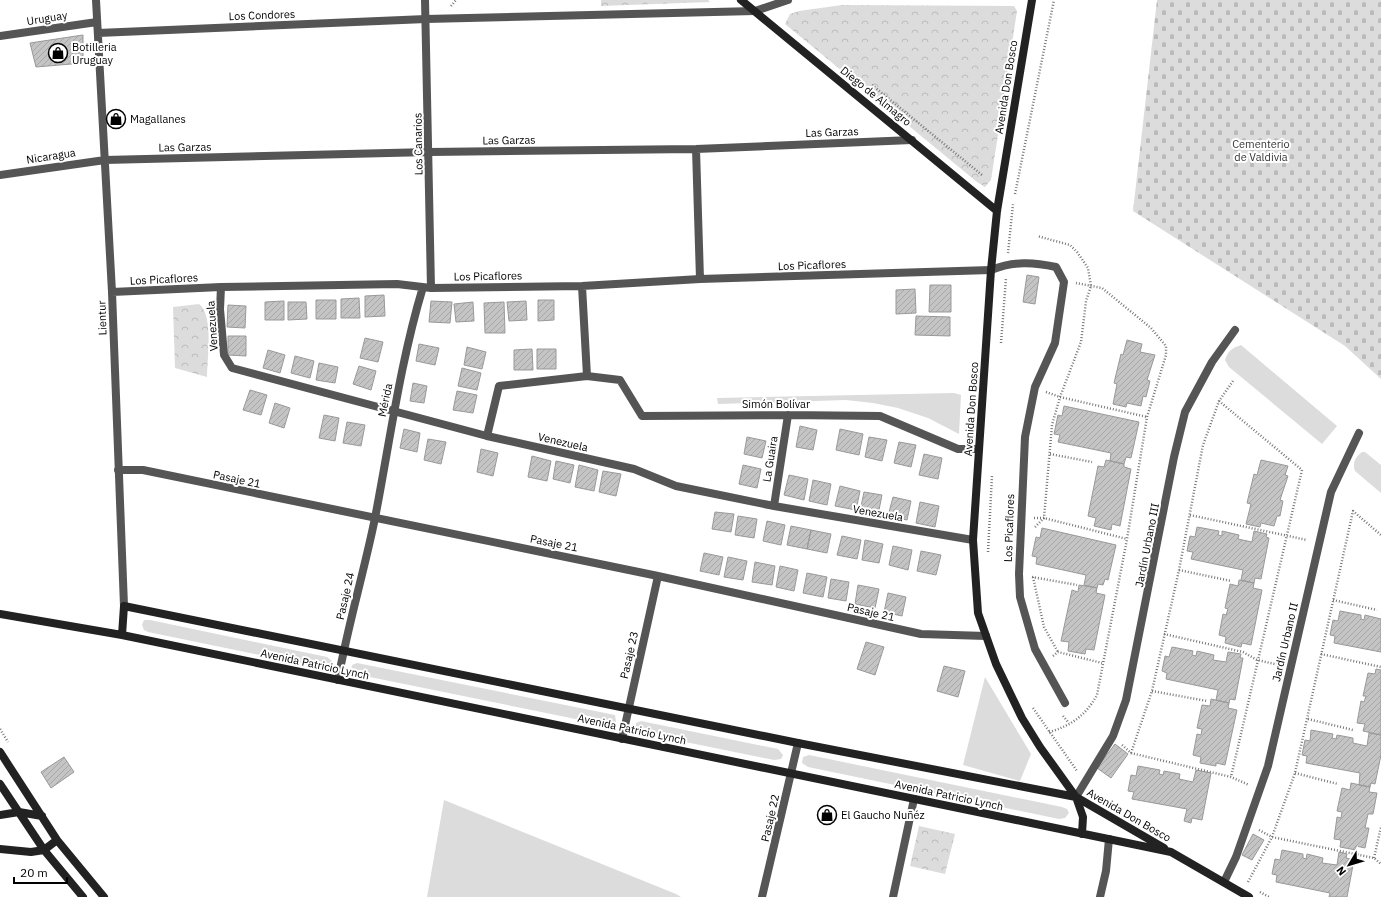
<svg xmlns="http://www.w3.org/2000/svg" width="1381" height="897" font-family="'IBM Plex Sans',sans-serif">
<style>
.grass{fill:#dcdcdc}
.forest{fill:url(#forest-crowns)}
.cemetery{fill:url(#cemetery-stones)}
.building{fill:url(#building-hatch);stroke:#999}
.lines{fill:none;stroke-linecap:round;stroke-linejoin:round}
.path{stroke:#777;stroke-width:2.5;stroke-dasharray:1 2;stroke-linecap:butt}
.lane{stroke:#555;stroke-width:8}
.street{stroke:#555;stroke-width:8}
.secondary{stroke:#222;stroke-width:8}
.labels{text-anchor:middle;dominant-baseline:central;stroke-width:4;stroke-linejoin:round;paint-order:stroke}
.street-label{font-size:11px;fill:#000;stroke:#fff}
.poi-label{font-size:11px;fill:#000;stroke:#fff;text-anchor:start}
.park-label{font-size:11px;fill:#333;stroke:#fff}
</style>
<defs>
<pattern id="forest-crowns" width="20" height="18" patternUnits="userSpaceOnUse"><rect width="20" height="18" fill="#dcdcdc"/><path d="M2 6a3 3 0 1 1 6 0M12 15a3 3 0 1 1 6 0" fill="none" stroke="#bbb"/></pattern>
<pattern id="cemetery-stones" width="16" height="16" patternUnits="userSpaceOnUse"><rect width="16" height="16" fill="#dcdcdc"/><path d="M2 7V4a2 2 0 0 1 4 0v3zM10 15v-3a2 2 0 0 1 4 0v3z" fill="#bbb"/></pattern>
<pattern id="building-hatch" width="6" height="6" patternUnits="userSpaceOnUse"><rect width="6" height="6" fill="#c4c4c4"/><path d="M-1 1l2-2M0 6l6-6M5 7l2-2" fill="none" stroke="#a7a7a7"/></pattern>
</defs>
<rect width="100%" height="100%" fill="#fff"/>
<path class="grass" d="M1241,345L1337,426L1322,444L1229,367L1225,360C1228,351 1232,348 1241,345Z
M954,393L961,395L959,434L928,418L898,408L873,403L846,400L718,404L717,398Z
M1362,452H1365L1381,465V493L1355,471C1352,464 1355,457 1362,452Z
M144,620H150L327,657L332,661L331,665L328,668H323L148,632L144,630L142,625Z
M357,663L615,715L616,721L615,724L610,726L355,674L351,670L352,665Z
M985,677L1031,754L1020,781L963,765Z
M641,721L778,749L783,755L781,759L774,760L646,734L639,732L636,728V723Z
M809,755L1062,807L1067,809L1069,813L1065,818L1059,819L808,767L802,763L803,757Z
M444,800L676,894L681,897H427Z"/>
<path class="forest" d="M601,0H708L710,2L601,6Z
M842,5L1014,6L1017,11L991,180L985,187L977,182L785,24L790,14L799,11Z
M199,304C214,315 207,359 207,377L175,368L173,307Z
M919,826L955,834L945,874L910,866Z"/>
<path class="cemetery" d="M1157,0H1381V379L1345,346L1133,211Z"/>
<path class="building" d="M83,35V63L36,67L30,43Z
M1027,275L1039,277L1035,304L1023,302Z
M930,285H951V312H929Z
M915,289L916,313L896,314V290Z
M384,295L385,316L365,317V296Z
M359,298L360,318H341V299Z
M316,300H336V319H316Z
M538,300H554V320L538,321Z
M284,301V320H265V302Z
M431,301L452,302L450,323L429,322Z
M526,301L527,320L509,321L507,302Z
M288,302H306L307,319L288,320Z
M473,302L474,321L456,322L454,304Z
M504,302L505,333H485L484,303Z
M228,305L246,306L245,328L227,327Z
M916,316L950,317V336L915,335Z
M228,336H246V356L228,355Z
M365,338L383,342L378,362L360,358Z
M1127,340L1142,344L1140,352L1155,355L1147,380L1150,381L1146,397L1143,396L1141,406L1127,403L1126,407L1113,404L1117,384L1114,383L1121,354L1123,355Z
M419,344L439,348L435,365L416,361Z
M467,347L486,352L482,369L464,365Z
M532,349L533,370H514V350Z
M537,349H556V369H537Z
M268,350L285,355L280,373L263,368Z
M295,356L314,361L310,378L291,373Z
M319,363L338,367L335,383L316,380Z
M359,366L376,371L371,390L353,384Z
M462,368L481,373L477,390L458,386Z
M413,383L427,386L424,403L410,401Z
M250,390L267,395L261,415L243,410Z
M457,391L477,395L473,413L453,410Z
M275,403L290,408L284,428L269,423Z
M1064,406L1139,422L1131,458L1126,457L1124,464L1110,461L1111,453L1058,442L1060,435L1054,434L1058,415L1062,416Z
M324,415L339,418L335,441L319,438Z
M347,422L365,425L361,446L343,443Z
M800,426L817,430L813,450L796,447Z
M404,429L420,433L417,452L400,448Z
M840,429L863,434L859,455L836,450Z
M747,437L766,441L762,458L744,454Z
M869,437L887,440L882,461L865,457Z
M428,439L446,442L441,464L424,460Z
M899,442L916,445L911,467L894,463Z
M481,449L498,453L493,476L477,472Z
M924,454L942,458L938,479L919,475Z
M532,456L551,461L547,481L528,477Z
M1106,460L1124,464V467L1131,469L1120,526L1112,524L1111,530L1094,526L1096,518L1088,516L1098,466L1104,467Z
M1261,460L1288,466L1285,475L1288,476L1280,500L1283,501L1280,516H1277L1274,526L1261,523L1260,527L1246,524L1251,504L1247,503L1254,474L1257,475Z
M556,461L574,465L570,483L553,479Z
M579,465L598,470L594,491L575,487Z
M743,465L761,469L757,488L739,484Z
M603,471L621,474L616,496L599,492Z
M789,475L808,479L804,500L784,495Z
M813,480L831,484L827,505L809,501Z
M840,486L860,491L856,510L835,506Z
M864,492L882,495L878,515L860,511Z
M893,497L911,501L907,520L888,516Z
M920,502L939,506L935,527L916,523Z
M715,512L734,514L731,532L712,529Z
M738,516L757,519L754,538L735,535Z
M767,521L785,525L781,545L763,541Z
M791,526L811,530L807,549L787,545Z
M1197,527L1219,531L1218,535L1222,536V531L1239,535L1238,539L1252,542L1254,531L1267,534L1266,537L1269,538L1261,579L1255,578L1254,583L1241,580L1243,570L1191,559L1193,552L1187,551L1190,536L1195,537Z
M1042,528L1116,545L1108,580L1105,579L1103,585L1098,584L1097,588L1084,585L1086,575L1036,564L1037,557L1032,556L1036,537L1040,538Z
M811,530L831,534L827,553L807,549Z
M842,536L861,540L857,559L837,555Z
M865,540L883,544L879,563L862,560Z
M893,546L912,550L908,570L889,565Z
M921,551L941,555L936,575L917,571Z
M704,553L723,557L719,575L700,571Z
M728,557L747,561L743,580L724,577Z
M755,562L775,566L772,585L752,582Z
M780,566L798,570L794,591L776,587Z
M807,573L827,577L823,597L803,593Z
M831,579L849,582L846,601L828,598Z
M1239,580L1254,583L1253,588L1262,590L1251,645L1242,643L1241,647L1225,643L1226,637L1219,635L1223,614L1226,615L1228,609L1225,608L1230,584L1238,586Z
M858,585L879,589L875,608L855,604Z
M1079,585L1097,588L1096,593L1105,595L1094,650L1086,649L1085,654L1068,651L1069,642L1061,641L1072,590L1078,592Z
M888,593L906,597L902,616L884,612Z
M1340,611L1361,615V619L1364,620L1365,615L1381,619V652L1334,643L1335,636L1330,635L1333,620L1338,621Z
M866,642L884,647L875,675L857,669Z
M1172,647L1193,651L1192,655L1196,656L1197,651L1214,655L1213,660L1226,662L1228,652L1241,654L1240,658H1243L1235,700L1230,699L1229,703L1216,700L1218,690L1166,679L1167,673L1162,671L1165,656L1169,657Z
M944,666L965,671L958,697L937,691Z
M1376,669L1381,670V735L1363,731L1365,724L1357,723L1361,701L1364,702L1366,696H1363L1368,673L1375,674Z
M1211,699L1229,703L1228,708L1237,710L1225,765L1216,763V766L1200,763L1201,757L1193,755L1197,734L1201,735L1202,729L1197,728L1202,705L1210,706Z
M1311,730L1333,734L1332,738L1336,739L1337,735L1353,738V743L1367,746L1369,733L1381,735V755L1375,784L1371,783L1370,787L1359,785L1360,773L1306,763L1307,756L1302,755L1305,740L1310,741Z
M1115,744L1128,754L1111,778L1097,768Z
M64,757L74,772L51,788L41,772Z
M1138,766L1160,770L1159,774L1163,775L1164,771L1180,774L1179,779L1193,782L1196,770L1211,773L1202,820L1192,818L1191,823L1184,821L1187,809L1132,799L1134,792L1128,791L1131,775L1136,776Z
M1351,783L1370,787L1369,792L1377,793L1373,814H1368L1365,828H1369L1365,848L1356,846V850L1340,847L1341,840L1334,839L1337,817L1341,818L1342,812L1337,811L1342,788L1350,790Z
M1253,834L1264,840L1252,860L1242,855Z
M1282,850L1303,854V858L1306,859L1307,854L1323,858L1322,863L1337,865L1339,852L1347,854L1346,858L1354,860L1347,897H1329L1330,893L1276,882L1277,875L1272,874L1275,859L1280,860Z"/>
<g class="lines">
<path class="path" d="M451,6L456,0
M872,85L982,175
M1015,194L1054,0
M1008,253L1013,204
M1001,343L1006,278
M1046,392L1060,397L1147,417
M1219,401L1302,470L1231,777
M1050,454L1092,462
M1190,515L1307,540
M1034,518H1044L1127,539
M1035,527L1044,518L1052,425L1060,397L1081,342L1086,301L1091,286L1088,268L1077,252L1070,245L1037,236
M988,552L992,476
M1179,570L1231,581
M1032,577L1077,585
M1033,577L1044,627L1058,652
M1333,600L1377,610
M1164,634L1243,652L1257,660L1279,665
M1321,654L1381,667
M1053,656L1058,652L1102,663
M1152,691L1207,701
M1033,708L1077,771
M1063,716L1069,723
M1308,719L1353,730
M0,729L8,742
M1049,732C1071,726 1086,715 1097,695L1127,539L1147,417L1166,355V346L1151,328L1102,288L1076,283
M1122,745L1131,753L1231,777L1249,785
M1131,753L1152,691L1179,570L1203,445L1219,401L1233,381
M1295,773L1338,784
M1259,830L1272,837L1374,858L1381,864
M1374,858L1381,827
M1248,882L1272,837L1295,773L1353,511L1381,535
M1260,892L1269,897"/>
<path class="lane" d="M991,270C1014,261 1033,262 1056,267L1064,282L1055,343L1035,387L1025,437L1019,574L1020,597L1035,649L1065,703
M1076,797L1113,736L1126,700L1174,457L1185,412L1212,362L1235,330
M1224,882L1236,857L1268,766L1331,492L1359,433"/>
<path class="street" d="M96,0L112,292L124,606
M425,0L431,288
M98,33L426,19L755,11L788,0
M0,36L97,22
M696,149L700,279
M0,175L105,160L430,152L696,149L912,140
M582,286L587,376
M221,287L220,309L224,355L232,368L487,436L634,469L676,486L774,506L973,540
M112,292L221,287L397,284L431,288L582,286L700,279L991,270
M487,436L499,386L587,376L620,380L642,416L788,415L880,416L958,449H979
M118,470H143L658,576L921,634L986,636
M774,506L788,415
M338,680C348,625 364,572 375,518C390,441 400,363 423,287
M622,739L658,576
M762,897L798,743
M893,897L914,799
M1100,897L1106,871L1109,839"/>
<path class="secondary" d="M741,0L997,211
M1032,0L997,211L991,270L973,540L978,613L996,664L1022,718L1040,747L1076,797L1083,817L1082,834
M0,614L122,635L1171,852L1249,897
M122,635L124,606L798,743L1076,797L1164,848
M0,752L57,840L104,897
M0,784L44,850L83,897
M0,815L19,812L42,816
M0,849L31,852L44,850L57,840"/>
</g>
<defs>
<symbol id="shop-ring" viewBox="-11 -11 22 22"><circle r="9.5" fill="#fff" stroke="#000" stroke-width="1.5"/><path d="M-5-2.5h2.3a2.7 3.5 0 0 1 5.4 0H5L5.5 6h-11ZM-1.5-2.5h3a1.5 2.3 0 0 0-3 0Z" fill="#000"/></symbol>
</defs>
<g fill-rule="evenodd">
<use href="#shop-ring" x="47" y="42" width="22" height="22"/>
<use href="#shop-ring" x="105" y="108" width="22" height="22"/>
<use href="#shop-ring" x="816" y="804" width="22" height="22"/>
</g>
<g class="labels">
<g class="street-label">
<text transform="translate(262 15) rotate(-2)">Los Condores</text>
<text transform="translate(47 18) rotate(-9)">Uruguay</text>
<text transform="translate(1006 87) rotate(-81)">Avenida Don Bosco</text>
<text transform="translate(876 96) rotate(39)">Diego de Almagro</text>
<text transform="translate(832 132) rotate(-2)">Las Garzas</text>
<text transform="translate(509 140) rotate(-1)">Las Garzas</text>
<text transform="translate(418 144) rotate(-91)">Los Canarios</text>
<text transform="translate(185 147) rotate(-1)">Las Garzas</text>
<text transform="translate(51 156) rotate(-9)">Nicaragua</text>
<text transform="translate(812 265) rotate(-2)">Los Picaflores</text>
<text transform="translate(488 276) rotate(-1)">Los Picaflores</text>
<text transform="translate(164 279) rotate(-3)">Los Picaflores</text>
<text transform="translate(102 318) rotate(-92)">Lientur</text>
<text transform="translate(212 326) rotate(-94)">Venezuela</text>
<text transform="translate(385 400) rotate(-78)">Mérida</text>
<text x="776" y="404">Simón Bolívar</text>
<text transform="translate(971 409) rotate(-86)">Avenida Don Bosco</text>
<text transform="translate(563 442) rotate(13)">Venezuela</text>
<text transform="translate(770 459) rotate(-81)">La Guaira</text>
<text transform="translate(237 479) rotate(12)">Pasaje 21</text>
<text transform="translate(878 513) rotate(10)">Venezuela</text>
<text transform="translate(1009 528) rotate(-88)">Los Picaflores</text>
<text transform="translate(554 543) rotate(11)">Pasaje 21</text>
<text transform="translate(1147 545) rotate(-79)">Jardín Urbano III</text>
<text transform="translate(345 596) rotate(-77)">Pasaje 24</text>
<text transform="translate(871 612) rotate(13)">Pasaje 21</text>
<text transform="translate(1285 642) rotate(-77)">Jardín Urbano II</text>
<text transform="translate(629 655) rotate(-77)">Pasaje 23</text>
<text transform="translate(315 664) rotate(12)">Avenida Patricio Lynch</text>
<text transform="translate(632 729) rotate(12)">Avenida Patricio Lynch</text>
<text transform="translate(949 795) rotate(12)">Avenida Patricio Lynch</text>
<text transform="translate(1129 815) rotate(30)">Avenida Don Bosco</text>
<text transform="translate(770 818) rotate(-77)">Pasaje 22</text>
</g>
<g class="poi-label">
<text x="72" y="47">Botilleria<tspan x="72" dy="13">Uruguay</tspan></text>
<text x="130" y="119">Magallanes</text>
<text x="841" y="815">El Gaucho Nuñéz</text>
</g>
<g class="park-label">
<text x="1261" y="144">Cementerio<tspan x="1261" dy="13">de Valdivia</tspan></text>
</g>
</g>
<g transform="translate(1349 865) rotate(232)" stroke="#ffffff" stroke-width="3" paint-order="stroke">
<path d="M0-3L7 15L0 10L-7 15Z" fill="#000000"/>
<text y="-6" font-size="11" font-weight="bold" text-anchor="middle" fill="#000000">N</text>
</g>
<path d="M14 877v6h53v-6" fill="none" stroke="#000000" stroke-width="2"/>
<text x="20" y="877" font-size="12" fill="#000000" stroke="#ffffff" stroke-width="3" paint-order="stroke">20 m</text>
</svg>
